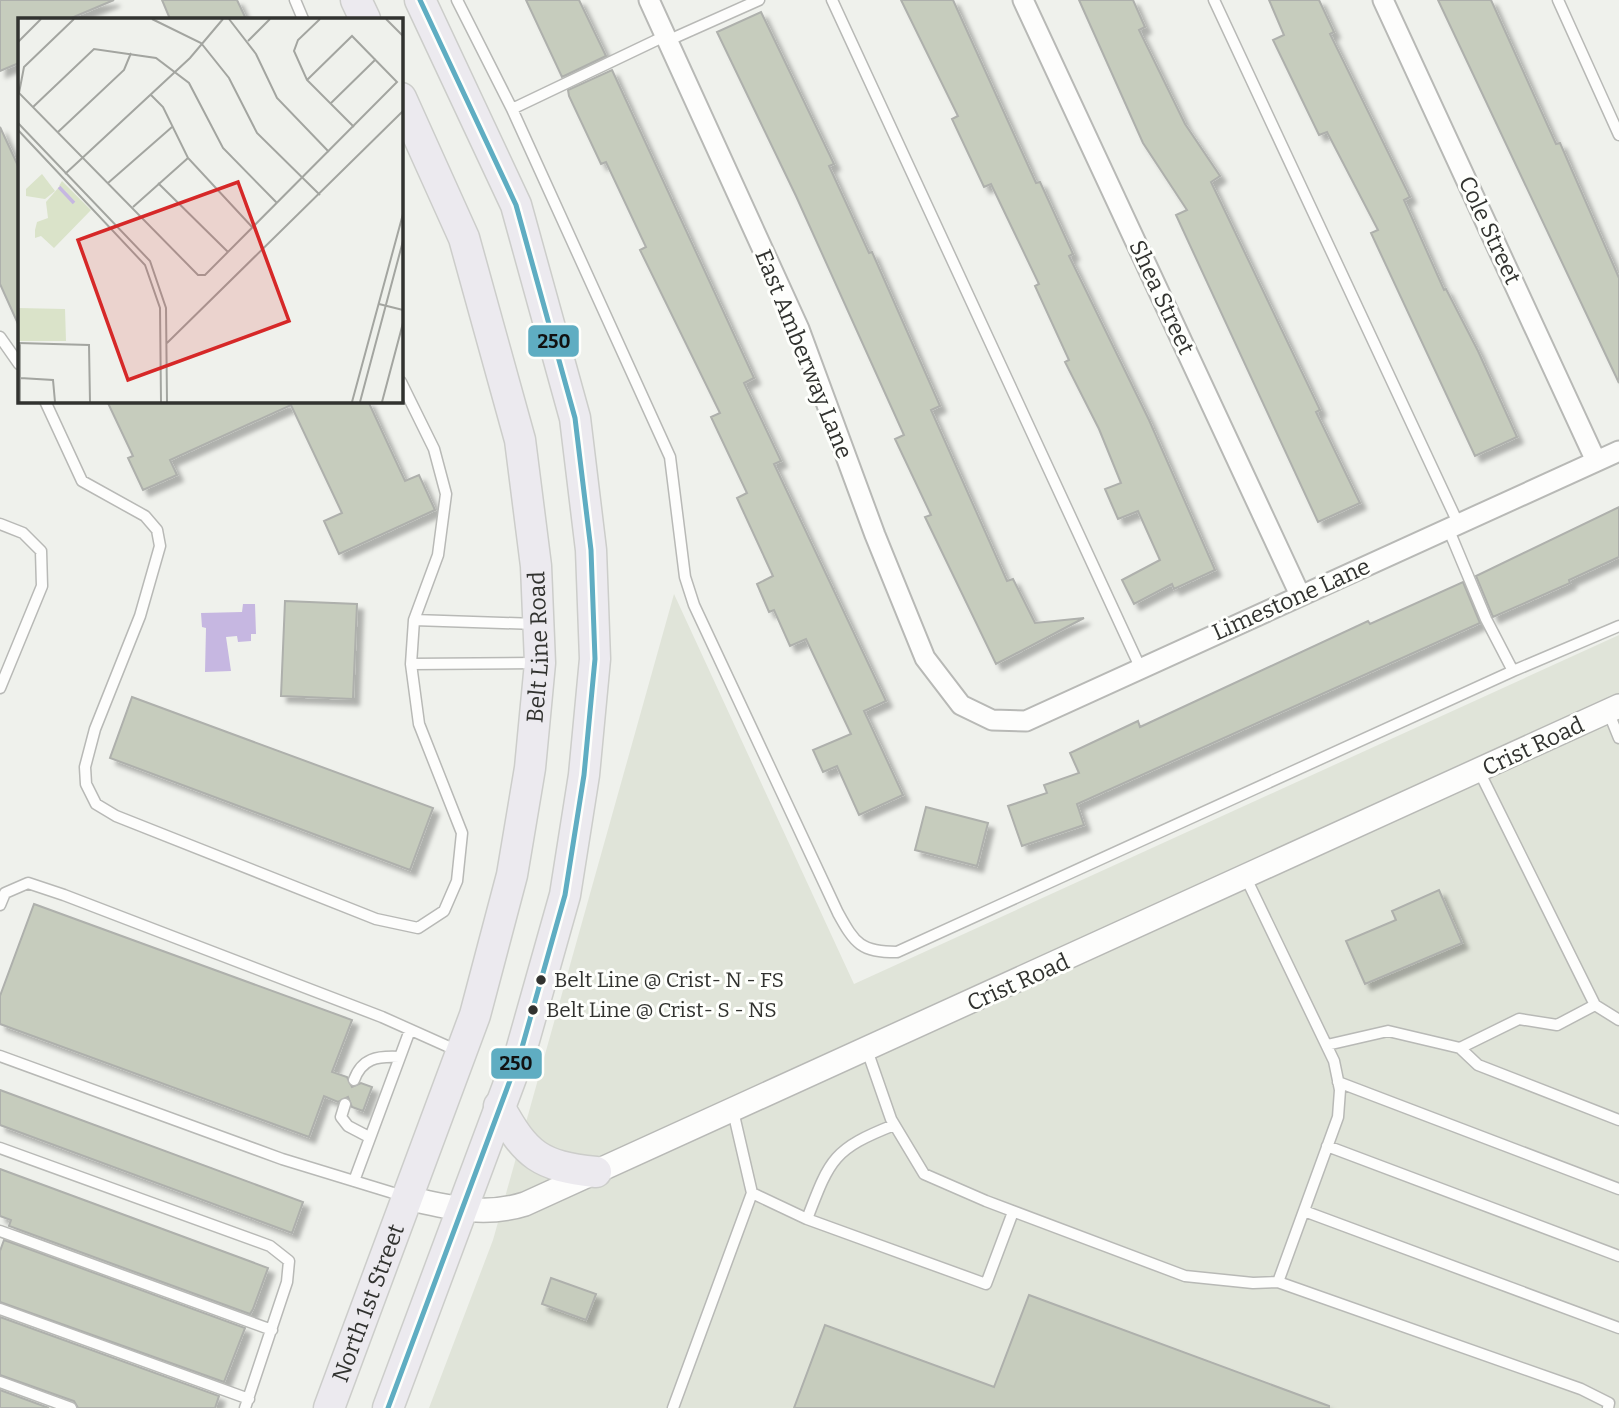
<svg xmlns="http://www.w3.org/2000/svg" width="1619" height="1408" font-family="Bitter,serif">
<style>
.built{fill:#e0e4d9}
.water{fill:#c6b7e1}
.building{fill:#c6ccbd;stroke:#aeb0ac;stroke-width:2;filter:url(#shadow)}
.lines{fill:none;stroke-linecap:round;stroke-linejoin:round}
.service-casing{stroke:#b8b9b6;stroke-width:13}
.minor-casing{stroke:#b8b9b6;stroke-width:23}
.tertiary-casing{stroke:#b8b9b6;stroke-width:26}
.primary-casing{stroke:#cccdca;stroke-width:33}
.service{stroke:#fdfdfc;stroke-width:10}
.minor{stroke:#fdfdfc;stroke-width:19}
.tertiary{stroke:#fdfdfc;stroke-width:23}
.primary{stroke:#eceaef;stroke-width:30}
.bus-1-casing{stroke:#fefffc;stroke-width:10}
.bus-1{stroke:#5fadc2;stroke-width:5}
.bus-dot{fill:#31322f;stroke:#fefffc;stroke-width:2.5}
.labels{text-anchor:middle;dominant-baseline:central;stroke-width:6;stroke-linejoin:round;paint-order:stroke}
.bus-label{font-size:21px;fill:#31322f;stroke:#fefffc;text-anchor:start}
.street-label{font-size:23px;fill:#31322f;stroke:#fefffc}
.inset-river{fill:none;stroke:#c6b7e1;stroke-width:3.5}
.inset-road{fill:none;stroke:#a3a5a0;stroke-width:2}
.view{fill:#d62828;fill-opacity:0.15;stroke:#d62828;stroke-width:3.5}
.inset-edge{fill:none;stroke:#31322f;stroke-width:3.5}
.line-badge{stroke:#fefffc;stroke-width:2.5}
.pale-badge-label{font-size:19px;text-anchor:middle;font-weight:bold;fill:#111}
</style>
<defs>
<filter id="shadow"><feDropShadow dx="6" dy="6" stdDeviation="2" flood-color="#0004"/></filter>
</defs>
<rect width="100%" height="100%" fill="#eff1ec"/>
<path class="built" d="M674,594L854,984L1619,635V1408H429L493,1240Z"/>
<path class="water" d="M243,604H255L256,634H251V641L238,642L237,636L226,637L231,671L205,672L206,628L202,627L201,613L242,612Z"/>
<path class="building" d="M0,0H114L69,19H19V63L0,71Z
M162,0H237L246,19H170Z
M526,0H579L606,56L562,77Z
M901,0H953L1036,183L1040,182L1073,254L1069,256L1149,420L1215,570L1174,589L1172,584L1134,604L1122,580L1160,560L1138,511L1118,519L1105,489L1121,483L1099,429L1065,362L1069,360L1035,286L1039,284L991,184L984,187L952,119L958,116Z
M1079,0H1133L1145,27L1139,30L1185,124L1220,176L1211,182L1320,410L1316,412L1360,503L1318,522L1176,215L1187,210L1143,143Z
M1269,0H1319L1334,32L1330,34L1410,197L1404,200L1444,290L1446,289L1478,351L1517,437L1475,456L1371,233L1378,230L1327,132L1319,135L1273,40L1284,35Z
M1438,0H1491L1556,144L1560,143L1619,278V383Z
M761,12L834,164L829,166L869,253L872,252L940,406L931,410L1007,581L1013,579L1035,623L1084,618L996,664L925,517L931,515L895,439L904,435L796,196L717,32Z
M612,70L754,378L744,383L781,461L774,464L886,701L864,711L903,795L859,815L837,766L823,772L813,750L851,734L806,639L790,646L774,610L769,612L757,584L773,576L737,498L747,493L711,417L720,413L640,250L646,247L606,162L601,164L569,96L568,90Z
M0,127L19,168V326L0,284Z
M107,401H368L405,481L419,475L435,510L339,554L324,521L342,513L291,405L170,460L177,475L143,490L128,458L133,456Z
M1619,507V557L1569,580L1570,583L1493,617L1476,576Z
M1463,582L1480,623L1077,804L1084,825L1022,846L1008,806L1047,793L1044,785L1079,773L1070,753L1138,721L1140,727L1368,621L1370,624Z
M285,601L357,604L353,699L281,696Z
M132,697L433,808L410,870L110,758Z
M926,807L988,823L977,866L915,850Z
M1439,890L1462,943L1365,984L1346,941L1396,920L1392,911Z
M34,904L352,1020L332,1072L347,1077L352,1087L361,1083L372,1087L363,1111L352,1107L348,1097L338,1102L324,1096L309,1137L0,1024V996Z
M0,1090L303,1202L292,1233L0,1125Z
M0,1169L268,1268L253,1309L250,1314L9,1226L11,1220L0,1216Z
M4,1240L245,1328L224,1382L0,1302V1251Z
M551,1278L596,1294L586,1320L542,1304Z
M1029,1295L1329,1406V1408H794L825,1325L994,1387Z
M0,1317L219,1396L215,1408H78L74,1401L0,1375Z
M0,1390L49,1408H0Z"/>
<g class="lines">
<defs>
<path id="service" d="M295,0L303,19
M457,0L512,109L665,36
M832,0L1140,667
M1214,0L1458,523
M1558,0L1619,135
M667,41L759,0
M512,109L670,457L685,577L694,605L838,913C855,944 861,952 897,952L1513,671
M0,337L19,364
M45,401L82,481L145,516L157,530L160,546L140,616L95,729L85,767L86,784L96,804L116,816L376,919L418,928L444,911L457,881L462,833L419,724L411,664L414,620L438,555L446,494L434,449L401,382
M0,524L23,533L41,551L42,586L0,688
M1448,528L1486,619L1513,671L1619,626
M414,620L536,624
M411,664L537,663
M1608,711L1619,738
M1479,771L1595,1005L1619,1020
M0,905L5,893L28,883L64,895L382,1017L458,1051
M1327,1045L1388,1031L1460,1048L1519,1019L1557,1025L1595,1005
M1460,1048L1478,1065L1619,1120
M867,1050L891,1119L924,1174L986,1201L1185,1276L1253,1283L1278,1282L1338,1117L1340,1090L1334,1061L1246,878
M0,1056L282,1159L403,1196
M354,1080C362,1058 377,1056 399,1057
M1338,1082L1619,1189
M345,1104L341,1117L348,1126L369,1137
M1327,1146L1619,1256
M0,1148L270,1246L289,1261L287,1282L245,1408
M354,1181L410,1030
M752,1193L807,1219L986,1284L1013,1212
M1304,1211L1619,1328
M807,1219C830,1159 833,1149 894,1125
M0,1231L272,1330
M1278,1282L1581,1389L1609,1403L1608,1408
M0,1309L249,1399
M0,1382L71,1408
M673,1408L752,1193L733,1111"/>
<path id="minor" d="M649,0L799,329L875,535L925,658L961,705L992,720L1026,721L1619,451
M1023,0L1300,595
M1383,0L1596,461"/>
<path id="tertiary" d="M407,1198C447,1207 484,1217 525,1204L1619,706"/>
<g id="primary">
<path d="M356,0L365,19"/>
<path d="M499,1106C526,1156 540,1166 596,1172"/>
<path id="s1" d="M329,1408L475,1015L512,875L530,768L540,663L536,566L520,440L464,238L401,98"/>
<path d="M388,1408L521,1051L565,895L584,775L595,659L591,550L575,418L516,205L420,0"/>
</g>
</defs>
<use href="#service" class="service-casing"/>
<use href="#minor" class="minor-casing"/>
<use href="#tertiary" class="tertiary-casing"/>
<use href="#primary" class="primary-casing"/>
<use href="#service" class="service"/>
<use href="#minor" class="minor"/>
<use href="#tertiary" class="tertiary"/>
<use href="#primary" class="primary"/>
<defs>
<path id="bus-1" d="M388,1408L521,1051L565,895L584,775L595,659L591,550L575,418L516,205L420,0"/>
</defs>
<use href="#bus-1" class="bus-1-casing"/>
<use href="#bus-1" class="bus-1"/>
</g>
<g class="bus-dot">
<circle cx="541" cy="980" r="6"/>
<circle cx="533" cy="1010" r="6"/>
</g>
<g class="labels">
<g class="bus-label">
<text x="554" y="980">Belt Line @ Crist- N - FS</text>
<text x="546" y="1010">Belt Line @ Crist- S - NS</text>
</g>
<g class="street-label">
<text transform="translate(1490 230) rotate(65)">Cole Street</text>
<text transform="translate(1162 297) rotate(65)">Shea Street</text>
<text transform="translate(804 354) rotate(68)">East Amberway Lane</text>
<text transform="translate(1291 599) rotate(-24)">Limestone Lane</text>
<text stroke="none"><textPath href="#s1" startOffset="794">Belt Line Road</textPath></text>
<text transform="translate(1533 746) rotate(-25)">Crist Road</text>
<text transform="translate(1018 982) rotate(-24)">Crist Road</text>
<text stroke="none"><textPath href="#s1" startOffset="112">North 1st Street</textPath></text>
</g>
</g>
<g transform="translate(18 18)">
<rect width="385" height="385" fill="#eff1ec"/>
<path d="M24,156L37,173L27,181L8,178V171ZM44,163L73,192L36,230L23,218L17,220V212L19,204L30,200L28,184L41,169L50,175L41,168ZM0,290L47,291L48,323H0Z" fill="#dae3c9"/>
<path class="inset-river" d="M41,169L56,185"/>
<path class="inset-road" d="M56,1L6,49L1,75L180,257H187L379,64L334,18L289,62M134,1L183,25L211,60L239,115L302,177M211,1L238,36L259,80L311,134M302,1L280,22L276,33L289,62L336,109M368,1L385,18M230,23L252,1M0,24L23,1M133,77L145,89L170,140L235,210M312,86L358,41M15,89L76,31L138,40L171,65L205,130L259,185M0,105L132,243L148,290L149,384M0,112L127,247L142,290L143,384M40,114L106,52L113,35M47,156L172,40L205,1M90,165L154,109M140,165L210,234M115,189L170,140M0,218V263M361,286L385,292M0,325L71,327L72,384M149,325L385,93M2,360L35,362L37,384M2,384V325M334,384L385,196M342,384L385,223M364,384L385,305"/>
<path class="view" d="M220,164L271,303L110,362L60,222Z"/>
<rect width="385" height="385" class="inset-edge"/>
</g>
<g class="line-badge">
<rect x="527" y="324" width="53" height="34" rx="7" fill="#5fadc2"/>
<rect x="490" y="1047" width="53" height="33" rx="7" fill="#5fadc2"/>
</g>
<g class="pale-badge-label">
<text x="554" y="348">250</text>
<text x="516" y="1070">250</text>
</g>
</svg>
